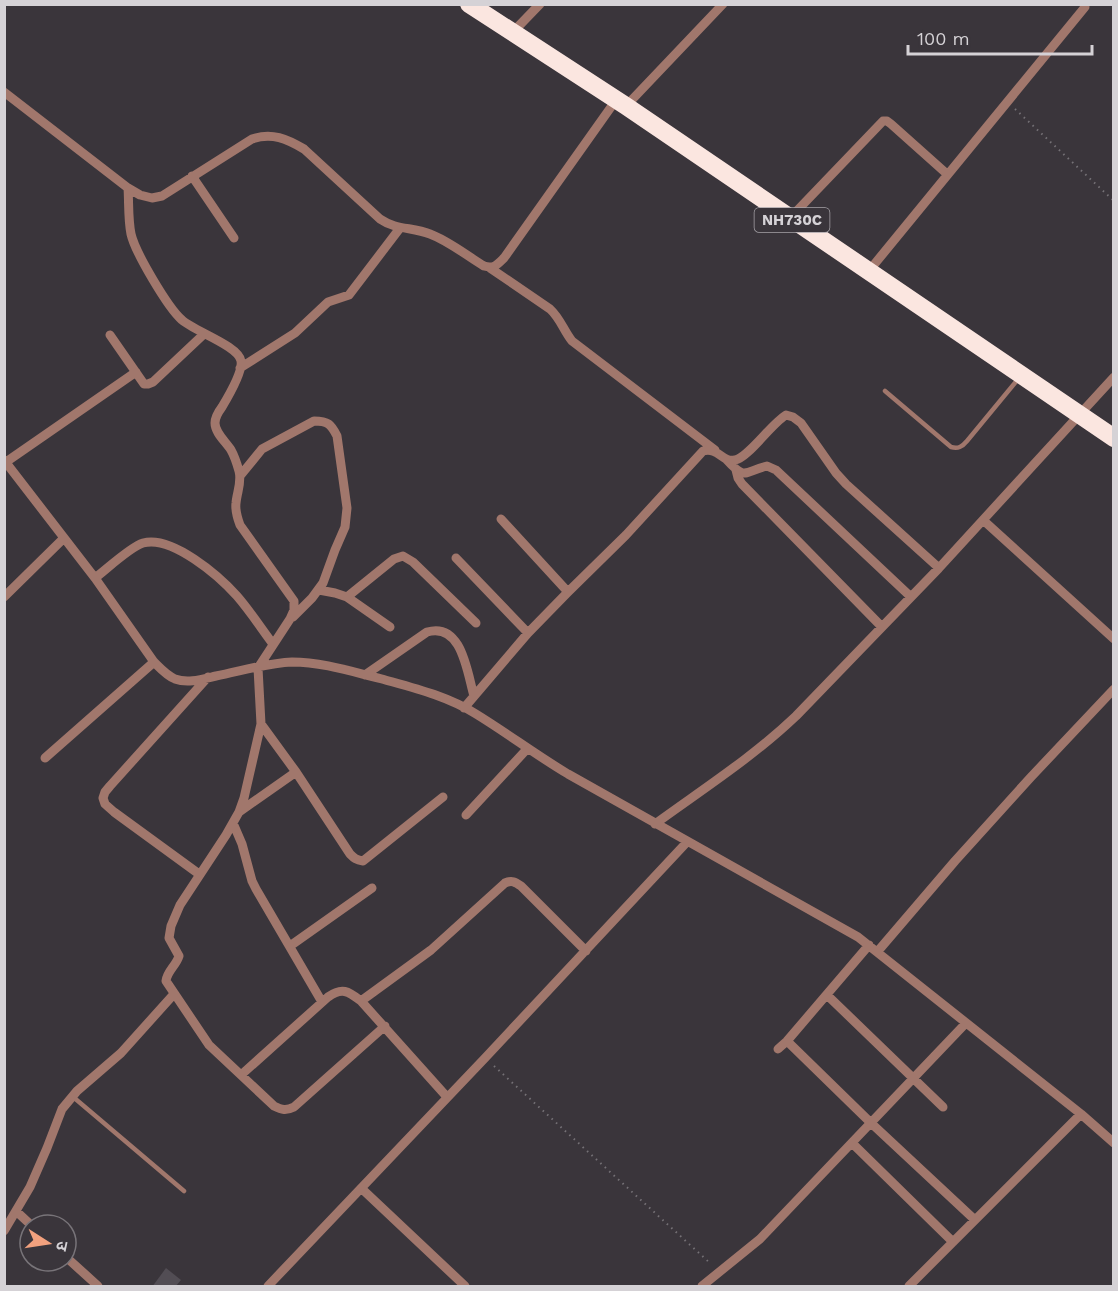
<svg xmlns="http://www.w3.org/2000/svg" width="1118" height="1291" font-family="'Work Sans','Noto Sans Devanagari',sans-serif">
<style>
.building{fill:#524d54}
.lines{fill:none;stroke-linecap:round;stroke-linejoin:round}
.path{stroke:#757176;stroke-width:2;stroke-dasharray:1.5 4.5;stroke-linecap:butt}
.lane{stroke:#a1776c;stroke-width:4.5}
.street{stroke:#a1776c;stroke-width:9}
.highway{stroke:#fbe6e0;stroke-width:18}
.labels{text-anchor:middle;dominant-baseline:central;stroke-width:4.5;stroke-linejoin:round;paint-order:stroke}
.shield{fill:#3a353b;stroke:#a6a3a8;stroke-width:1.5}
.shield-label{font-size:15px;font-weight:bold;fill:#d5d2d6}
</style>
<rect width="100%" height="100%" fill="#3a353b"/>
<path class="building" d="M166,1268L181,1280L175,1287H152Z"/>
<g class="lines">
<path class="path" d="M1015,109L1114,201
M494,1066L711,1264"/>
<path class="lane" d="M885,391L951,447C958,449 962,447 967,441L1019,378
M72,1096L184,1191"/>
<path class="street" d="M512,33L540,4
M4,92L128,188L140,195L152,198L162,196L252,139C272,132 287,139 304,149L380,219C396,230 412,227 430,234C449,241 467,256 484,266C494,269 497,265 504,258L616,100
M626,106L723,4
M192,176L234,238
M128,188C129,203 128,219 131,234C135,252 168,308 182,320C194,331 239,346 241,361C243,372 228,397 222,407C219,411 215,417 215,423C215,433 226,442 231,450C235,457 237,464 239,471C242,482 237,492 236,503C235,511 237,517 240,525L294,601V610L290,619L258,668L261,724L244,798L239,812L226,835L180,905L171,926L169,938L179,956C176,966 167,971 166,981L209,1045L274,1106C282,1110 286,1111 294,1107L385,1026
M790,218L883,121H887L891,124L947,174
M490,268L550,309C560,318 564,331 572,341L715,450
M868,272L1085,7
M110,335L144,384H148L153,382L204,334
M240,368L295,333L328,302L349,295L400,228
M726,459C746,481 743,472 767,466L776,470L911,597
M4,460L95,578L154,662C161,669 166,675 175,679C188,684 203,679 216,676C241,671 267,663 292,662C323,662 353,672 382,679C414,688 447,696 476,714C507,733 536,755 568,774L858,937L1081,1114L1114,1143
M6,462L136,372
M736,470L738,478L742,484L882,627
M240,476L262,449L314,421C328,421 331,424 337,436L347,508L345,527L335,550L323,583L312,598L293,617
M501,519L568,592
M983,520L1114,639
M456,558L528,633
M95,578C107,569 130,547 143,543C172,535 219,576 237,596C250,611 261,628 273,644
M319,590L335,593L347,597L390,627
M4,597L64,538
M347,597L394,559L403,556L413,562L476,623
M365,675L427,632C462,622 467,672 474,696
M464,708L528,633L568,592L626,535L703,451C719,447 722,463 735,460C748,458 771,424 786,415L793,417L801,423L836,473L846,484L939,568
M261,724L296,772L350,854C354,858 356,860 363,861L443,797
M45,758L154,662
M239,812L296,772
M466,815L527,749
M233,823L242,844L252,881L256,889L322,1002
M655,824C703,789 753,757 796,716L939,568L1114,377
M199,874L114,812L105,804L103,798L105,792L110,786L208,677
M290,946L372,888
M878,951L955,861L1031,777L1114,689
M827,995L943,1107
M361,1001L431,950L505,883C512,880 515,882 521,886L586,951
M787,1041L871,1123L975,1220
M778,1049L787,1041L869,945
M241,1075L328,997C342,987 348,991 361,1001L447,1097
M852,1143L953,1242
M361,1188L465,1286
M16,1211L31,1225
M4,1231L30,1187L47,1148L62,1109L77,1091L121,1053L174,994
M66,1257L98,1286
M268,1286L485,1058L687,842
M702,1286L760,1239L966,1023
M909,1286L1081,1114"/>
<path class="highway" d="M469,4L626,106L1114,438"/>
</g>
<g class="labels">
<rect class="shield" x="754.5" y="208" width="75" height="24" rx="4.5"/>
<g class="shield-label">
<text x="792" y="220">NH730C</text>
</g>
</g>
<rect width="1118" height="1291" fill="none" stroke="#d5d2d6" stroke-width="12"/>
<g transform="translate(48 1243) rotate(102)"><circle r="28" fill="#3a353b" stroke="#787479" stroke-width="1.5"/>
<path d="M0-4.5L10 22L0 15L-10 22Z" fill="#f2a17e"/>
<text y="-9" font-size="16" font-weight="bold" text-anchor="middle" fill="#d5d2d6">उ</text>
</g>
<path d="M908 45v9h184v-9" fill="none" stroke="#d5d2d6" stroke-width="3"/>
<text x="917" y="45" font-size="18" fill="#d5d2d6" stroke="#3a353b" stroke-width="4.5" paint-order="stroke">100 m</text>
</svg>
